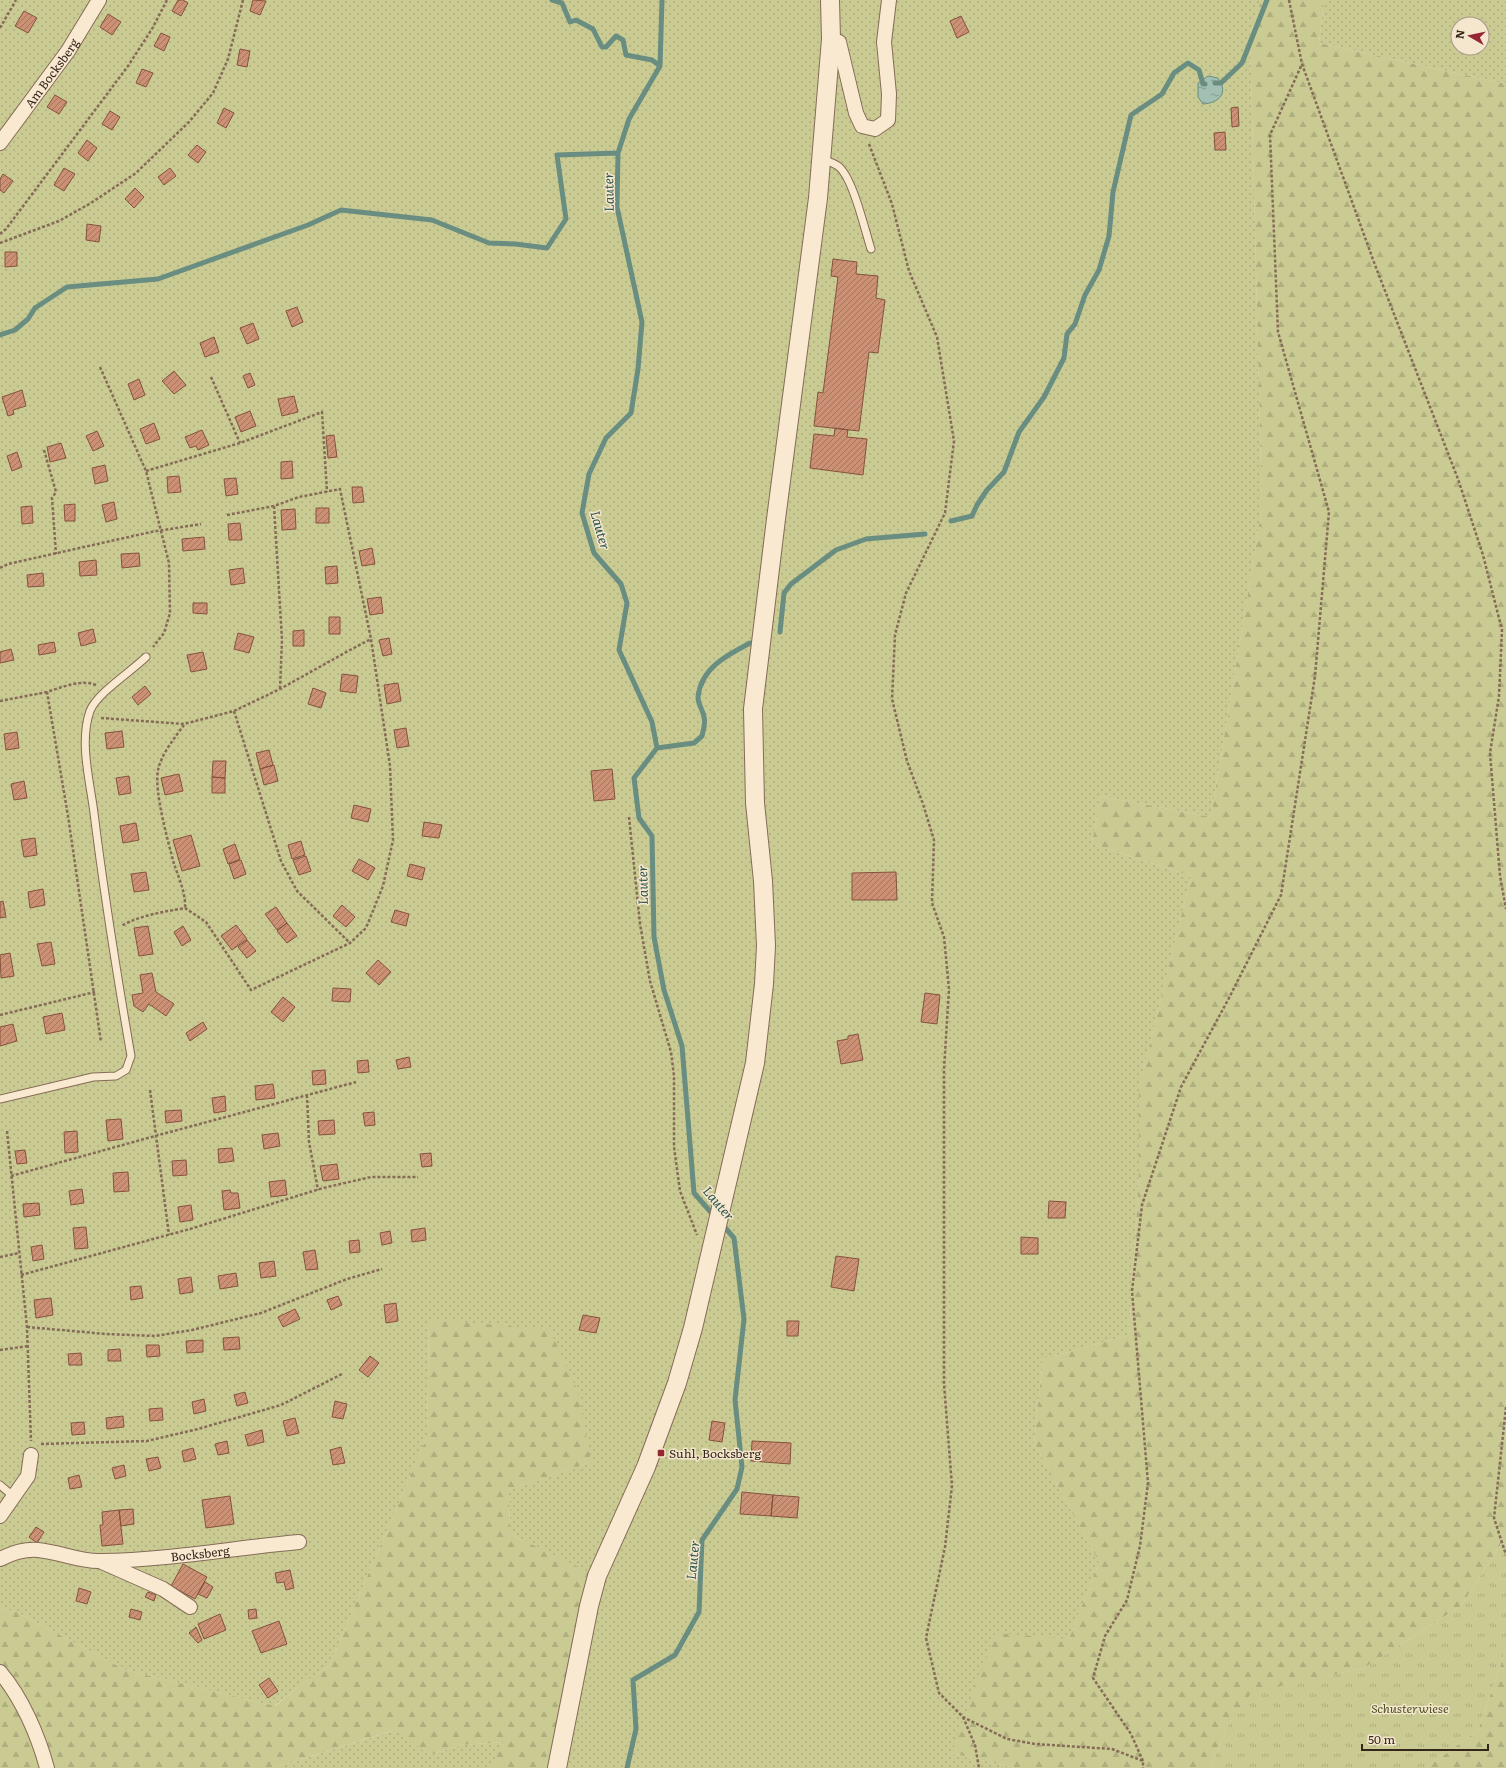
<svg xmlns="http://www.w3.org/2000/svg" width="1506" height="1768" font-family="Literata,serif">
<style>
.grass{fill:url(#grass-dots);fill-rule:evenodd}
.forest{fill:url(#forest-firs)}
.park{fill:url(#park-tufts)}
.water{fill:url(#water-ripples);stroke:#698d80}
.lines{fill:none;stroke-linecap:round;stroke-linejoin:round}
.stream{stroke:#698d80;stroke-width:5}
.building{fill:url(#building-hatch);stroke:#85523d}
.service-casing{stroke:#866b57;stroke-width:9}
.minor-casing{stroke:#866b57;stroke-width:16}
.tertiary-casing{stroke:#866b57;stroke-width:20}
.path{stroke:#866b57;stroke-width:2.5;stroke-dasharray:3 2;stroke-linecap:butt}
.service{stroke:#f9e9d1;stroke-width:7}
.minor{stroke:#f9e9d1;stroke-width:14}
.tertiary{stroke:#f9e9d1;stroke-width:18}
.poi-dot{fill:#952733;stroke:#f5e6ce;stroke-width:1.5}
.labels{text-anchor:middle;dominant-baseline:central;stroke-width:3;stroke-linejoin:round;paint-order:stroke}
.street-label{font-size:12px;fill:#35261c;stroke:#f5e6ce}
.poi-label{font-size:12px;fill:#35261c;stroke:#f5e6ce;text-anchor:start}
.park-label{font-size:12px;font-style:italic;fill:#4b5222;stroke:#f5e6ce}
.water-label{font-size:13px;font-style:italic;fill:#2b554e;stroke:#f5e6ce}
</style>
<defs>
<pattern id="grass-dots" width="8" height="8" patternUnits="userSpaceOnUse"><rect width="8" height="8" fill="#cacb93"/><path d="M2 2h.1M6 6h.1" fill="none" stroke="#aeae7e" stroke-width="1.8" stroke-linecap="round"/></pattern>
<pattern id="forest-firs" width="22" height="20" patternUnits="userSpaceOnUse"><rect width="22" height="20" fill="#cacb93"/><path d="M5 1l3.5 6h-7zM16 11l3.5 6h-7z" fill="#aeae7e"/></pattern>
<pattern id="park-tufts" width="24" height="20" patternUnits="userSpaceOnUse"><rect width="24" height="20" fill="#cacb93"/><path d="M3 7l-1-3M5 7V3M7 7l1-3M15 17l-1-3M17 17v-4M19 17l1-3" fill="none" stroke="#aeae7e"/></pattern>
<pattern id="water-ripples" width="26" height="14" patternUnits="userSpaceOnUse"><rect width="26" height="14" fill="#a2bfb4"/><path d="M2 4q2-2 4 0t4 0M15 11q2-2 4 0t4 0" fill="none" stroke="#859b92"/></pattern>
<pattern id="building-hatch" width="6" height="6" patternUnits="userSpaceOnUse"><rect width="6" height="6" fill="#cc9074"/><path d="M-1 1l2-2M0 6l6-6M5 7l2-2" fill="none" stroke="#a6755e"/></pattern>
</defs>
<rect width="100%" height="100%" fill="#eedbbe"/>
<path class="grass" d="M0,0H1261L1250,34L1262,508L1211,817L1100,796L1092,844L1191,876L1139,1088V1175L1129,1335L1043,1359L1034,1442L1099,1562L1069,1639L951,1753L1015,1768H557L597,1577L510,1534L509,1490L591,1462L429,1319L427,1437L329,1666L299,1686L274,1706L125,1670L17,1612L0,1609Z
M1324,0H1506V84L1319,43ZM1458,24H1482V48H1458Z
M398,1729L429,1755L461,1745L504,1742L492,1767L489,1768H274Z"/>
<path class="forest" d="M1261,0H1324L1319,43L1506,84V1536L1461,1606L1364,1668L1252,1693L1226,1728L1211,1768H1015L951,1753L995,1633L1069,1639L1099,1562L1034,1442L1043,1359L1129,1335L1139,1175V1088L1191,876L1092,844L1100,796L1211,817L1262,508L1250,34Z
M429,1319L550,1330L578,1392L591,1462L509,1490L510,1534L597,1576L557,1768H489L492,1767L503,1742L461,1745L429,1755L397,1729L274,1768H0V1609L17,1612L125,1670L275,1706L299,1686L329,1666L427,1437Z
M1506,1649V1768H1426L1478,1730Z"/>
<path class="park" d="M1506,1536V1649L1478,1730L1426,1768H1211L1226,1728L1252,1692L1364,1668L1461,1606Z"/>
<path class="water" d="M1208,76L1218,78C1229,93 1219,103 1203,104L1198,97V83Z"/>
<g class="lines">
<path class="stream" d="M552,0L562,3L570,22L576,20L593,29L602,47H606L616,36L623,40L626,55L652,60L660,66
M662,0L660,66L629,119L618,153L617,207L642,322L638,369L631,413L606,438L589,474L582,513L594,553L621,584L627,603L619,650L652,722L657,748L634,778L639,818L652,836L654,937L664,990L682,1046L694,1193L715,1217
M1215,83H1221L1242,63L1267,0
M0,335L15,330L28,319L35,308L67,287L158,279L308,225L341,210L432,220L489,243L515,244L547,248L566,219L557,155L618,153
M951,521L972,516L977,505L987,490L1004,472L1019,432L1044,397L1064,358L1067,334L1075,324L1085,295L1099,270L1109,236L1113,192L1131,115L1162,94L1174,73L1188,63L1199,70L1203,84H1205
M780,632L784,593L791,584L836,550L866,539L925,534
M657,748L694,743L702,736C703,731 706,723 704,717C703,710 698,705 698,697C701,668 727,655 750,643
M627,1768L636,1729L633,1680L675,1655L699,1612L702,1540L737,1489L742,1467L735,1400L744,1319L734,1238L722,1224"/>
</g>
<path class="building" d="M178,0H183L188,3L181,16L172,11Z
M253,0L266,1L260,15L250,11Z
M24,11L37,18L28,33L15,26Z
M108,14L121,22L112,35L100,27Z
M961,16L969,32L957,38L950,21Z
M161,33L170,37L164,51L154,46Z
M240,49L250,51L247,67L237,65Z
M142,69L153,73L146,87L136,83Z
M55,95L67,102L59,114L47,107Z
M1238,107L1239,126L1232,127L1231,108Z
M224,108L234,113L226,128L217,123Z
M110,111L120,117L112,130L102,124Z
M1225,132L1226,150H1215L1214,133Z
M87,140L97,148L88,161L78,153Z
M197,145L206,152L198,163L188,155Z
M64,168L75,174L64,191L54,185Z
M170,168L176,176L164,185L158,177Z
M3,174L13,181L4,193L0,190V179Z
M135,188L144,197L134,208L125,199Z
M87,224L101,226L99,242L86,240Z
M5,252H17V266L5,267Z
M833,259L857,262L856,274L878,276L876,298L885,300L878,353L869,352L859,431L814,426L818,392L823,393L838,277L831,276Z
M297,307L303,322L292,327L286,311Z
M253,323L259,339L247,344L240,328Z
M214,337L219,352L205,357L200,343Z
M174,371L186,385L174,394L162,381Z
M250,373L255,385L248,388L243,376Z
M139,379L145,395L134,400L128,384Z
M22,390L26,406L13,410L14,414L8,416L2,397Z
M294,396L298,412L282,416L278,399Z
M250,411L256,426L241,432L235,417Z
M154,423L160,439L146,444L140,429Z
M835,428L848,430L847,437L867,439L863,475L810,468L814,434L834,436Z
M202,430L209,445L198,450L196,446L190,448L185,437Z
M97,431L104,446L93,451L86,436Z
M334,435L337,457L328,458L326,436Z
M61,443L66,458L50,462L47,447Z
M17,452L22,467L12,471L7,456Z
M292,461L293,478L281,479V462Z
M105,465L108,481L95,484L92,468Z
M179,476L181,492L168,493L167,477Z
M236,478L238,494L226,496L224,479Z
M352,487H362L364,502L353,503Z
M114,502L117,519L106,522L102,505Z
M75,504V521H65L64,505Z
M32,506L33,523L22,524L21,507Z
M316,508H329V523H316Z
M295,509L296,529L282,530L281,510Z
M240,523L242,540H229L228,524Z
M204,537L205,549L183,551L182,539Z
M372,548L375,564L362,566L359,551Z
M139,553L140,566L122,568L121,554Z
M96,560L97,575L80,576L79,562Z
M337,566L338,583L326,584L325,567Z
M243,568L245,583L231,585L229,570Z
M43,573L44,586L28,587L27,575Z
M381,597L383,613L370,615L367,599Z
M193,603H207V614L193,613Z
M329,617H340V634H329Z
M93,629L96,642L81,646L78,633Z
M304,630V646H293V631Z
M238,633L254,637L249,653L234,649Z
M389,638L392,654L383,656L379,640Z
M54,642L56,652L39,655L38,645Z
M11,649L14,660L0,663V652Z
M203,652L207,669L191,672L187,655Z
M342,674L358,676L356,693L340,691Z
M398,683L401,701L387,704L384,685Z
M145,686L151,694L138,705L132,697Z
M313,688L326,693L321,708L308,704Z
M406,728L409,746L397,748L394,730Z
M122,731L124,747L107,749L105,733Z
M17,732L19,748L6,750L4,734Z
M269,750L273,765L260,769L256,753Z
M213,761H226L225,778L212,777Z
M274,765L278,781L264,785L260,769Z
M612,769L615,799L594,801L591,771Z
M179,774L183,791L165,795L161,778Z
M129,776L131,793L119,795L116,778Z
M212,777L225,778V793H212Z
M24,781L27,798L14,800L11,784Z
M354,805L371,809L368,822L351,818Z
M424,822L442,825L439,838L422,836Z
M136,823L139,840L123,843L120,826Z
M191,835L200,866L182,871L173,840Z
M35,838L37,855L24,857L21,840Z
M301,841L305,855L292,859L288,845Z
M235,844L240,859L228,864L223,849Z
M306,856L311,871L299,875L293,860Z
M359,859L375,868L368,880L352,871Z
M241,860L246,874L234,879L229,864Z
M410,864L425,868L422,880L407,876Z
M146,872L149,890L134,892L131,874Z
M896,872L897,900H852V873Z
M43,889L45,905L30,908L28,892Z
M3,901L6,917L0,918V902Z
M342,905L355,917L346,927L333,916Z
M276,907L287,923L277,930L265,914Z
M395,910L409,914L406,926L391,922Z
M287,923L297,936L287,943L277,931Z
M236,925L247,939L232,950L221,936Z
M148,926L153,954L139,956L134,928Z
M183,926L191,940L182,946L174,932Z
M247,940L256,951L247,958L238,947Z
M51,942L55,964L42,966L37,944Z
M10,953L14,976L1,978L0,955Z
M378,960L391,972L379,985L366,973Z
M152,973L156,992L174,1004L166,1016L149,1004L143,1012L134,1006L132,995L143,993L140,975Z
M333,988L351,989L350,1002L332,1001Z
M925,993L940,995L937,1024L921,1022Z
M283,997L295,1007L283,1022L271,1012Z
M62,1013L65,1030L46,1034L43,1017Z
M203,1022L207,1029L190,1041L186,1033Z
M13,1024L17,1041L0,1046V1027Z
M858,1034L863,1060L841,1064L837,1041L848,1039V1036Z
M409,1057L411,1067L398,1069L396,1060Z
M368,1060L369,1072L358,1073L357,1061Z
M325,1070L326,1084L313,1085L312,1071Z
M273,1084L275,1098L256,1100L255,1086Z
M225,1096L226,1111L214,1113L212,1098Z
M181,1110L182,1121L166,1123L165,1111Z
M374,1112L375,1125L365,1126L363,1113Z
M121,1119L123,1139L108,1141L106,1120Z
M334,1120L335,1134L319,1135L318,1121Z
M77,1131L78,1152L65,1153L64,1132Z
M278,1133L280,1146L264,1149L262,1135Z
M232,1148L234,1161L219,1163L218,1149Z
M25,1150L27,1163L17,1164L15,1151Z
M431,1153L432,1166L422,1167L420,1154Z
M186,1160L187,1175L173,1176L172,1161Z
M337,1164L339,1179L323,1181L320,1166Z
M128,1172L129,1191L114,1192L113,1173Z
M285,1180L287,1195L271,1197L269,1182Z
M82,1189L84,1203L71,1205L69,1191Z
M230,1190L231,1193H238L240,1208L224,1210L222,1191Z
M1049,1201L1066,1202L1065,1218H1048Z
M39,1203L40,1215L24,1217L23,1204Z
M191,1205L193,1220L180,1222L178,1207Z
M86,1227L88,1248L75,1249L73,1228Z
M425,1228L426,1240L412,1242L411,1230Z
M390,1231L392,1243L382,1245L380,1233Z
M1021,1237L1038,1238V1254H1021Z
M359,1240L360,1252L350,1253L349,1241Z
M42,1245L44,1259L33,1261L31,1247Z
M315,1250L318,1269L306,1270L303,1252Z
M836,1256L859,1259L854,1291L831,1287Z
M274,1261L276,1276L261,1278L259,1263Z
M236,1273L238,1286L220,1289L218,1276Z
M191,1277L193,1292L180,1294L178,1279Z
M141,1286L143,1298L131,1300L130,1287Z
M338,1296L342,1305L331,1310L327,1300Z
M51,1298L53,1315L36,1318L34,1300Z
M396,1303L398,1321L386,1323L384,1305Z
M295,1309L300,1319L283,1327L278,1317Z
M583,1315L600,1318L596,1333L579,1330Z
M787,1321H799L798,1336H787Z
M239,1337L240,1349L224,1350L223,1338Z
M203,1340V1352L187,1353L186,1341Z
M146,1345H159L160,1356L147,1357Z
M120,1349L121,1361H108V1350Z
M81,1353L82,1365H69L68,1354Z
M370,1356L379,1363L368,1377L359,1370Z
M245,1392L248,1403L237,1406L234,1395Z
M204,1399L206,1411L194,1414L192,1402Z
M335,1401L347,1404L343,1419L332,1417Z
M162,1408L163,1420L150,1421L149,1409Z
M123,1416L124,1427L107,1429L106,1418Z
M295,1418L299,1433L287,1436L283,1421Z
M712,1421L725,1423L722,1442L709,1440Z
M84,1422L85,1434L72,1435L71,1423Z
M262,1430L264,1442L248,1446L245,1435Z
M227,1441L229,1453L218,1455L215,1444Z
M752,1441L791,1443L790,1464L751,1461Z
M341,1447L345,1463L333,1465L330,1450Z
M193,1448L196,1459L184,1462L182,1451Z
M158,1457L161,1468L149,1471L146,1459Z
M124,1465L126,1476L115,1479L112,1468Z
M79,1475L82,1487L70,1489L68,1478Z
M742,1492L773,1495L771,1516L740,1514Z
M773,1495L799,1497L797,1518L771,1516Z
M230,1496L234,1524L206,1528L202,1500Z
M133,1509L134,1524L121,1526L119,1510Z
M119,1510L123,1544L102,1546L100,1525H103L102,1512Z
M36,1527L44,1532L37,1543L29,1537Z
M183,1564L207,1577L195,1599L171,1586Z
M290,1570L294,1588L286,1590L284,1582L277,1583L275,1573Z
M205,1582L213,1587L207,1598L198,1594Z
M79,1588L91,1592L87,1604L76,1601Z
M148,1592L156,1595L154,1601L145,1597Z
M131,1609L142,1612L140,1620L129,1617Z
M256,1609L257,1618L249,1619L248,1610Z
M220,1614L226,1630L204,1639L198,1624Z
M279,1621L287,1644L261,1653L252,1631Z
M196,1627L202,1640L198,1643L189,1633Z
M269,1678L278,1691L268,1698L259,1685Z"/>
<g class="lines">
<defs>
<path id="service" d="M821,159C827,161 834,163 838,166C853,177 865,231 871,249
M0,1099L93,1077L116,1076L126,1070L131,1056C117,975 104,894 94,813C90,781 79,742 90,711C97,693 132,671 146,657
M0,1485L14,1497"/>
<g id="minor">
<path d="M831,39L839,42L856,113L862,126L875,129L888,120L889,94L884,42L889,0"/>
<path id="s1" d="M0,143L68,51L99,0"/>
<path d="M0,1516L28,1476L31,1455"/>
<path id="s2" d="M0,1559C12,1553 25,1549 38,1550C60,1552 80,1562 101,1561C168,1560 233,1548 299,1542"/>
<path d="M102,1562L163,1589L190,1607"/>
<path d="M0,1672C22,1698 38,1735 47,1768"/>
</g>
<path id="tertiary" d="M557,1768L589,1606L597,1576L646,1467L677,1383L693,1328L755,1063L764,984L766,946L763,881L755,803L753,709L776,519L818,198L831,39L830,0"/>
</defs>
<use href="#service" class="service-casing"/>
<use href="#minor" class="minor-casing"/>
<use href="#tertiary" class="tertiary-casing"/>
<path class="path" d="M1289,0L1302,64L1375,265L1458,479L1483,555L1502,630L1499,696L1490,753L1500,876L1506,909
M0,28L16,0
M869,144L892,204L909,271L937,337L954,441L945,513L906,593L895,635L892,699L907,761L923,804L934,840L932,903L944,937L949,989L944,1069V1384L952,1486L945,1547L926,1638L939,1693L963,1717L1007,1739L1035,1744L1112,1749L1143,1761V1768
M0,234L6,229L128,66L152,29L167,0
M0,243L59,221L91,203L136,173L189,122L213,93L228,59L243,0
M100,367L146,471L169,563L170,613L164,633L153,647
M211,377L240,443
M44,450L56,492L52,498L56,554
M146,471L240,443L322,412L327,492
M274,506L282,640L280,689
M227,515L274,506L299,497L340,489L371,639
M0,568L8,564L151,532L201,524
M96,685C81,679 62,687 47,692L68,816L101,1042
M0,701L47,692
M234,711L281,861L297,891L350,943
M101,718L184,724L234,711L280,689L350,650L371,639L390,766L393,840L383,886L366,928L350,943L251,990L206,922L185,908C163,912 141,915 121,926
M184,725C175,737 161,755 158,770C154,792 168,841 174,864C179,878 186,894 185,908
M629,817L640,924L650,981L671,1052L674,1076V1147L680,1191L697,1235
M0,1015L95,992
M150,1090L169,1235
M307,1095L309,1142L318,1190
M7,1131L27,1327L31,1441
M11,1176L155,1136L356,1082
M0,1257L19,1253
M21,1275L190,1229L323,1188L371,1177H418
M27,1327L106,1334L155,1336L192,1330L261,1313L347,1279L382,1269
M0,1350L28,1346
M1506,1407L1494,1518L1506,1555
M41,1444L147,1441L198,1429L281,1405L342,1374
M963,1717L975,1745L979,1768
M1143,1761L1131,1734L1093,1678L1105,1636L1127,1600L1140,1546L1148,1483L1132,1291L1142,1205L1181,1087L1229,998L1281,895L1315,676L1329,512L1278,332L1270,135L1302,64"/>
<use href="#service" class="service"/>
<use href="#minor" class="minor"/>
<use href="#tertiary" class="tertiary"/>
</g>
<rect class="poi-dot" x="657" y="1449" width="8" height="8" rx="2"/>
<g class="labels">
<g class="street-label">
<text stroke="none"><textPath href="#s1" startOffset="87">Am Bocksberg</textPath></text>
<text stroke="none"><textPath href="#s2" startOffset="203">Bocksberg</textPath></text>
</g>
<g class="poi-label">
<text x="669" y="1453">Suhl, Bocksberg</text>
</g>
<g class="park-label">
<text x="1410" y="1708">Schusterwiese</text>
</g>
<g class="water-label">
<text transform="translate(608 192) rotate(-91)">Lauter</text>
<text transform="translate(601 530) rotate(74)">Lauter</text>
<text transform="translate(642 885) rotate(-91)">Lauter</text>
<text transform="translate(719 1203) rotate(50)">Lauter</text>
<text transform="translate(692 1560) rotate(-84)">Lauter</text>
</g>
</g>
<g transform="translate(1470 36) rotate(279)"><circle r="19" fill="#f5e6ce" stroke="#a89987"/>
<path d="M0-3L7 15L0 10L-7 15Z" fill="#952733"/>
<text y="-6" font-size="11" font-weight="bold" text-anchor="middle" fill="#35261c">N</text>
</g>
<path d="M1362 1744v6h126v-6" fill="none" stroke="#35261c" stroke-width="2"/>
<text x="1368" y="1744" font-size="12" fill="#35261c" stroke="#f5e6ce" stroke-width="3" paint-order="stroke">50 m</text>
</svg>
